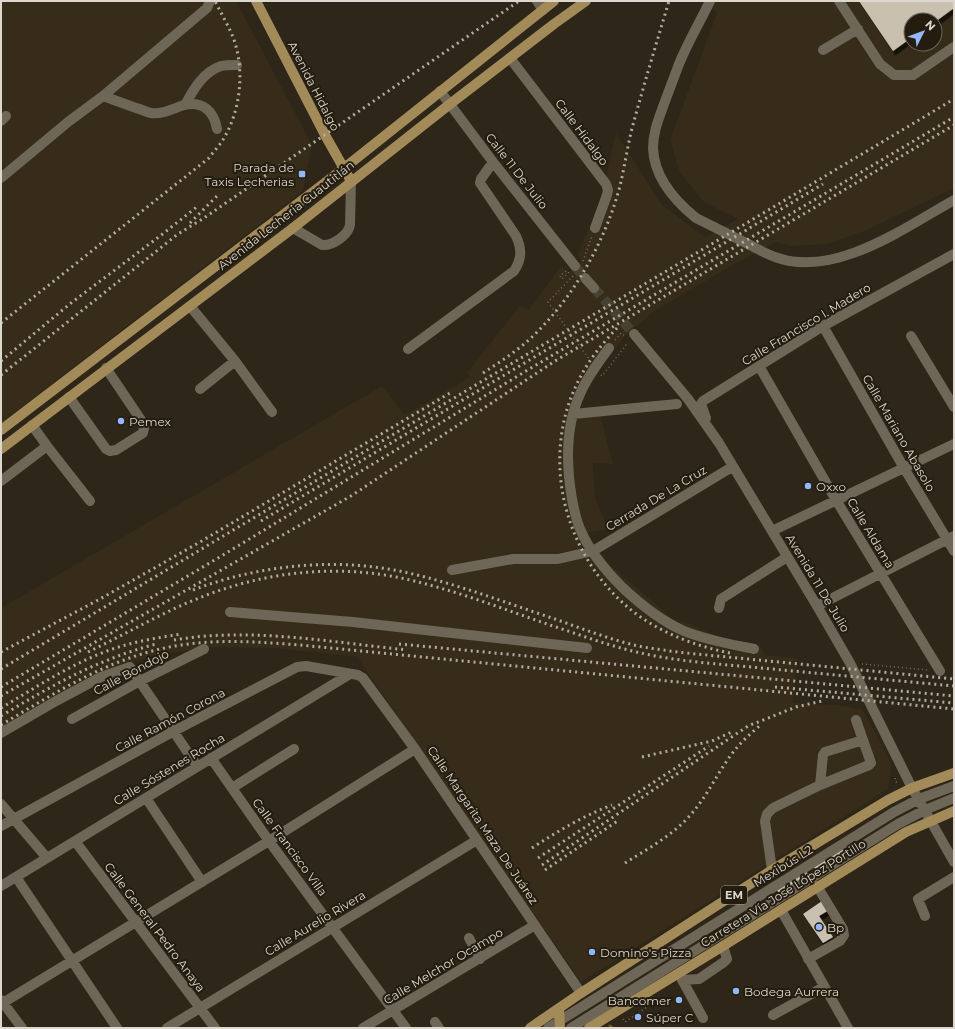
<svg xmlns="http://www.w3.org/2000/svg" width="955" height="1029" font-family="Montserrat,sans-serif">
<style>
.built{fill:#362c19;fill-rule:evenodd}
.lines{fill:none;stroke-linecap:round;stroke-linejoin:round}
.stream{stroke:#74591e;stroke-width:3}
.building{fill:#c9c0af;filter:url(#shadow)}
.minor-tunnel{stroke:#474134;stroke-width:10;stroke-dasharray:10 5;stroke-linecap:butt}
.path{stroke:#756e63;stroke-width:1.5;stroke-dasharray:1 3;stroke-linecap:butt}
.minor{stroke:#6e6657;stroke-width:10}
.major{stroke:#a38a59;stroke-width:10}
.rail{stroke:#b2aca3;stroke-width:3;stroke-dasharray:2 4;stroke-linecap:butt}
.poi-dot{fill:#93b7fd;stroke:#231c0f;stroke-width:1.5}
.labels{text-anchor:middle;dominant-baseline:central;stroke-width:4;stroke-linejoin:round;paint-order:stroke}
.shield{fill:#231c0f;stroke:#a49f95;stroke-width:1}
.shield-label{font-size:11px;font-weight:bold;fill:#dcd7cf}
.street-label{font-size:12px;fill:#dcd7cf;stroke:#231c0f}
.poi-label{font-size:12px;fill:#dcd7cf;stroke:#231c0f;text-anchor:start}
</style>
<defs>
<filter id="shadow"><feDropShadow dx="2.5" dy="4.5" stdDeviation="0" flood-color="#0009"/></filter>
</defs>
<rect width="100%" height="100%" fill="#2d2619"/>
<path class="built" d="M1,1H236L312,145L303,191L1,423Z
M698,1H954V188L867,230L828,244L790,246L776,242L740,261L656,310L625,336L602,366L580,402L578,417L600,415L613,464L593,463L595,497L608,529L585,533L612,567L678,623L683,621L721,638L760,645L765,655L797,658L793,703L835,705L862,709L892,764L888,789L581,982L357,657L273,648L203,647L130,662L60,696L1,732V608L382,386L405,415L470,377L467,373L520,305L529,310L561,266L568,273L581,262L578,253L601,201L616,133L662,205L705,237L738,219L705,203L680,173L670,140L717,13ZM911,20H935V44H911Z"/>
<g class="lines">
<path class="stream" d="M610,1026L612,1028"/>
</g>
<path class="building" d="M859,1H954V8L935,22V20H911V38L893,51Z
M841,845L846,853L817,872L812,864Z
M804,869L810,876L780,895L775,887Z
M822,901L829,910L819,916L833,937L823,943L803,914Z"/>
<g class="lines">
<path class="minor-tunnel" d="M575,266L585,278
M594,288L634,334"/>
<path class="path" d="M583,261L592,236
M566,271L560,276L562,279L569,272
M573,276L548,302L589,359
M615,340L621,333L625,336
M601,375L602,376L626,345L629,343
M862,664L928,670
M895,778V780L898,785
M623,1019L625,1022L647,1007L645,1005"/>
<path class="minor" d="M537,1L543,10
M710,1C700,22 688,42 679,64C674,77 669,91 664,104C659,118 653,132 653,148C654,177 675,201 696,218C714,227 732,236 750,245C758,249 766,254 775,257C834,279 904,228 954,200
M839,1L880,64L894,75H913L954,47
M823,50L858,29
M510,58L606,184L608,190L607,195L595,228
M440,91L493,162L575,266
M103,96C114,100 125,104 136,108C141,109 146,112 151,113C162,115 174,108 184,105C203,101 214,111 217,129
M185,105C193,90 203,72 221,66C225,65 232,65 237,65
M1,121L6,116
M1,178L68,122L103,96L207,8L210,1
M293,228L322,245C333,246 348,235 350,225L351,181
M585,278L594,288
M190,306L235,361L272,412
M823,326L904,468L954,551
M634,334L688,399L719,443L817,606L850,663L912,788L954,862
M911,336L954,407
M609,348C598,363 587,377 580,394C565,427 566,464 572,499C574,509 576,521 581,531C590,552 606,571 622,587C640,604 661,621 684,631C706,640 730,644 754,649
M408,349L514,271C522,259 522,249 516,236L480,183L481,179L493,162
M759,366L836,500L940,671
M200,389L235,361
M69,397L106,449L110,451L116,450L143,433L144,428L143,423L106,368
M573,414L677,404
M706,418L701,404L703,401L823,326L954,254
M47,446L90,501
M1,481L47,446L32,425
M772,531L954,444
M452,570L513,559H558L593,551L732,467
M817,606L954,536
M719,608L721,599L787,557
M230,612L353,622L587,648
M72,719L140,681L204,649
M1,733L56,701L101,677L130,667L197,766
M211,758L269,841L406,1028
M820,785L823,755L825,752L863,740
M232,788L294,749
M146,798L202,882
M1,804L47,858
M1,826L174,731L297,667L306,666L358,675L363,678L415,749L581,993
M75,841L215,1028
M772,870L765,821L767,814L773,808L820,785L869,765L871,763L856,720
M16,877L117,1028
M1,886L350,674
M781,910L848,1028
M925,916L918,899L954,877
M469,938L480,959
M808,959L840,941L844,935L843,929L817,886
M680,976L703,1018
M682,980L699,979L724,962L727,959L723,946
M1,1000L22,1028
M1,1004L269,841L415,749
M773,1015L824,987
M435,1022L439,1028
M167,1028L477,840
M363,1028L535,925
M548,1028L894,812L919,799L954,786
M571,1028L898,824L925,810L954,798"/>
<path class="major" d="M256,1L325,135L351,181
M1,430L343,169L554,1
M1,449L293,228L450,104L554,24L586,1
M559,1008L560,1028
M530,1028L581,993L772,870L888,800L912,788L954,773
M589,1028L723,946L906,832L954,811"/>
<path class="rail" d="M190,223L217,196
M1,323L209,158C214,151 220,145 224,138C241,109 245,69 233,37C228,25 221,13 215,1
M617,328C604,342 591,357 582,374C537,454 563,558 635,613C663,634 696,646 730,653
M1,361L71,303L160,236L198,206
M483,373C500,362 517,351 532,337C574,297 605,242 620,186C625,165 628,142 634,121C645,81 657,41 669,1
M1,375L178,234L204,218L519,1
M261,521L823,184
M193,590C259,565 335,557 404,572C454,583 501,601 549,617C578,627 608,639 638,646C654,649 670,651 686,653L954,679
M174,640C249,627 331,642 407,650
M399,644L954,696
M1,652L100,599L200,542L450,393
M88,652C134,630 178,603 227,588C280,571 340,566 396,577C451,588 505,610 559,628C586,637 613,647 641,653C680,662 721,664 761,668C825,674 890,680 954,686
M1,669L954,99
M1,687L223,555L526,371L954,117
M775,687L954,703
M1,696L351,496L555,361L954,125
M1,708C35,688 69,665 107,651C131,642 156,638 181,634
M1,716C53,685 96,660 156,644
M1,725C58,691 114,655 181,645C221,639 260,642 300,645L954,709
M642,757L712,741L734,731
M532,848C558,831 583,816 612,805
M538,858L709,746
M625,863C649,848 675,834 693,812C709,793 719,770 734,751C742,741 752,732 762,724
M542,865L748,726L796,707L822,701
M545,870L619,820"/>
</g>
<g class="poi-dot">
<rect x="298" y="170" width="8" height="8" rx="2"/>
<circle cx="121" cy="421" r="4"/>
<circle cx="808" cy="486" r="4"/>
<circle cx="819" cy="927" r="4"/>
<circle cx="592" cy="952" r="4"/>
<circle cx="736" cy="991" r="4"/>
<circle cx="679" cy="1000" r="4"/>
<circle cx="638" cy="1017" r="4"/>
</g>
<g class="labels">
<rect class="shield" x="721" y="886" width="26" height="18" rx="3"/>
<g class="shield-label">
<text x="734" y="895">EM</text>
</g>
<g class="street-label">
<text transform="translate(314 86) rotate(63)">Avenida Hidalgo</text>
<text transform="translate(582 132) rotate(53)">Calle Hidalgo</text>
<text transform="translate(517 171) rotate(52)">Calle 11 De Julio</text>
<text transform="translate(286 215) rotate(-38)">Avenida Lecheria Cuautitlán</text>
<text transform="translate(806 324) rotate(-31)">Calle Francisco I. Madero</text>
<text transform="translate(899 433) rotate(60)">Calle Mariano Abasolo</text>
<text transform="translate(656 498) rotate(-31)">Cerrada De La Cruz</text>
<text transform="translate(871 533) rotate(59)">Calle Aldama</text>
<text transform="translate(818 583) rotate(59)">Avenida 11 De Julio</text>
<text transform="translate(131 672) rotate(-28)">Calle Bondojo</text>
<text transform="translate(170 720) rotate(-28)">Calle Ramón Corona</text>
<text transform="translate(169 769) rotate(-31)">Calle Sóstenes Rocha</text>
<text transform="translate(483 825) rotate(56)">Calle Margarita Maza De Juárez</text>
<text transform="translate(290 847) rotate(54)">Calle Francisco Villa</text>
<text transform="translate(783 866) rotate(-32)">Mexibús L2</text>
<text transform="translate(783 893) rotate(-32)">Carretera Vía José López Portillo</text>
<text transform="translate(315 923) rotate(-31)">Calle Aurelio Rivera</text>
<text transform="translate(155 927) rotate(53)">Calle General Pedro Anaya</text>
<text transform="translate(443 966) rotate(-31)">Calle Melchor Ocampo</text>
</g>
<g class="poi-label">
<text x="294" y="167" text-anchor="end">Parada de<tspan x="294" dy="14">Taxis Lecherias</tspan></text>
<text x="129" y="421">Pemex</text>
<text x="816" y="486">Oxxo</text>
<text x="827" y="927">Bp</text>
<text x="600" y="952">Domino's Pizza</text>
<text x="744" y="991">Bodega Aurrera</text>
<text x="671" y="1000" text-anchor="end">Bancomer</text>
<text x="646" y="1017">Súper C</text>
</g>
</g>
<rect width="955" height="1029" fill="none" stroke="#dcd7cf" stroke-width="4"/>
<g transform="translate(923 32) rotate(48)"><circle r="19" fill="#231c0f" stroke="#6d675c"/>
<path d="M0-3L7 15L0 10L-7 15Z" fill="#93b7fd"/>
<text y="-6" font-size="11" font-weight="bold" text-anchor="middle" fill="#dcd7cf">N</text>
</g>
</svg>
